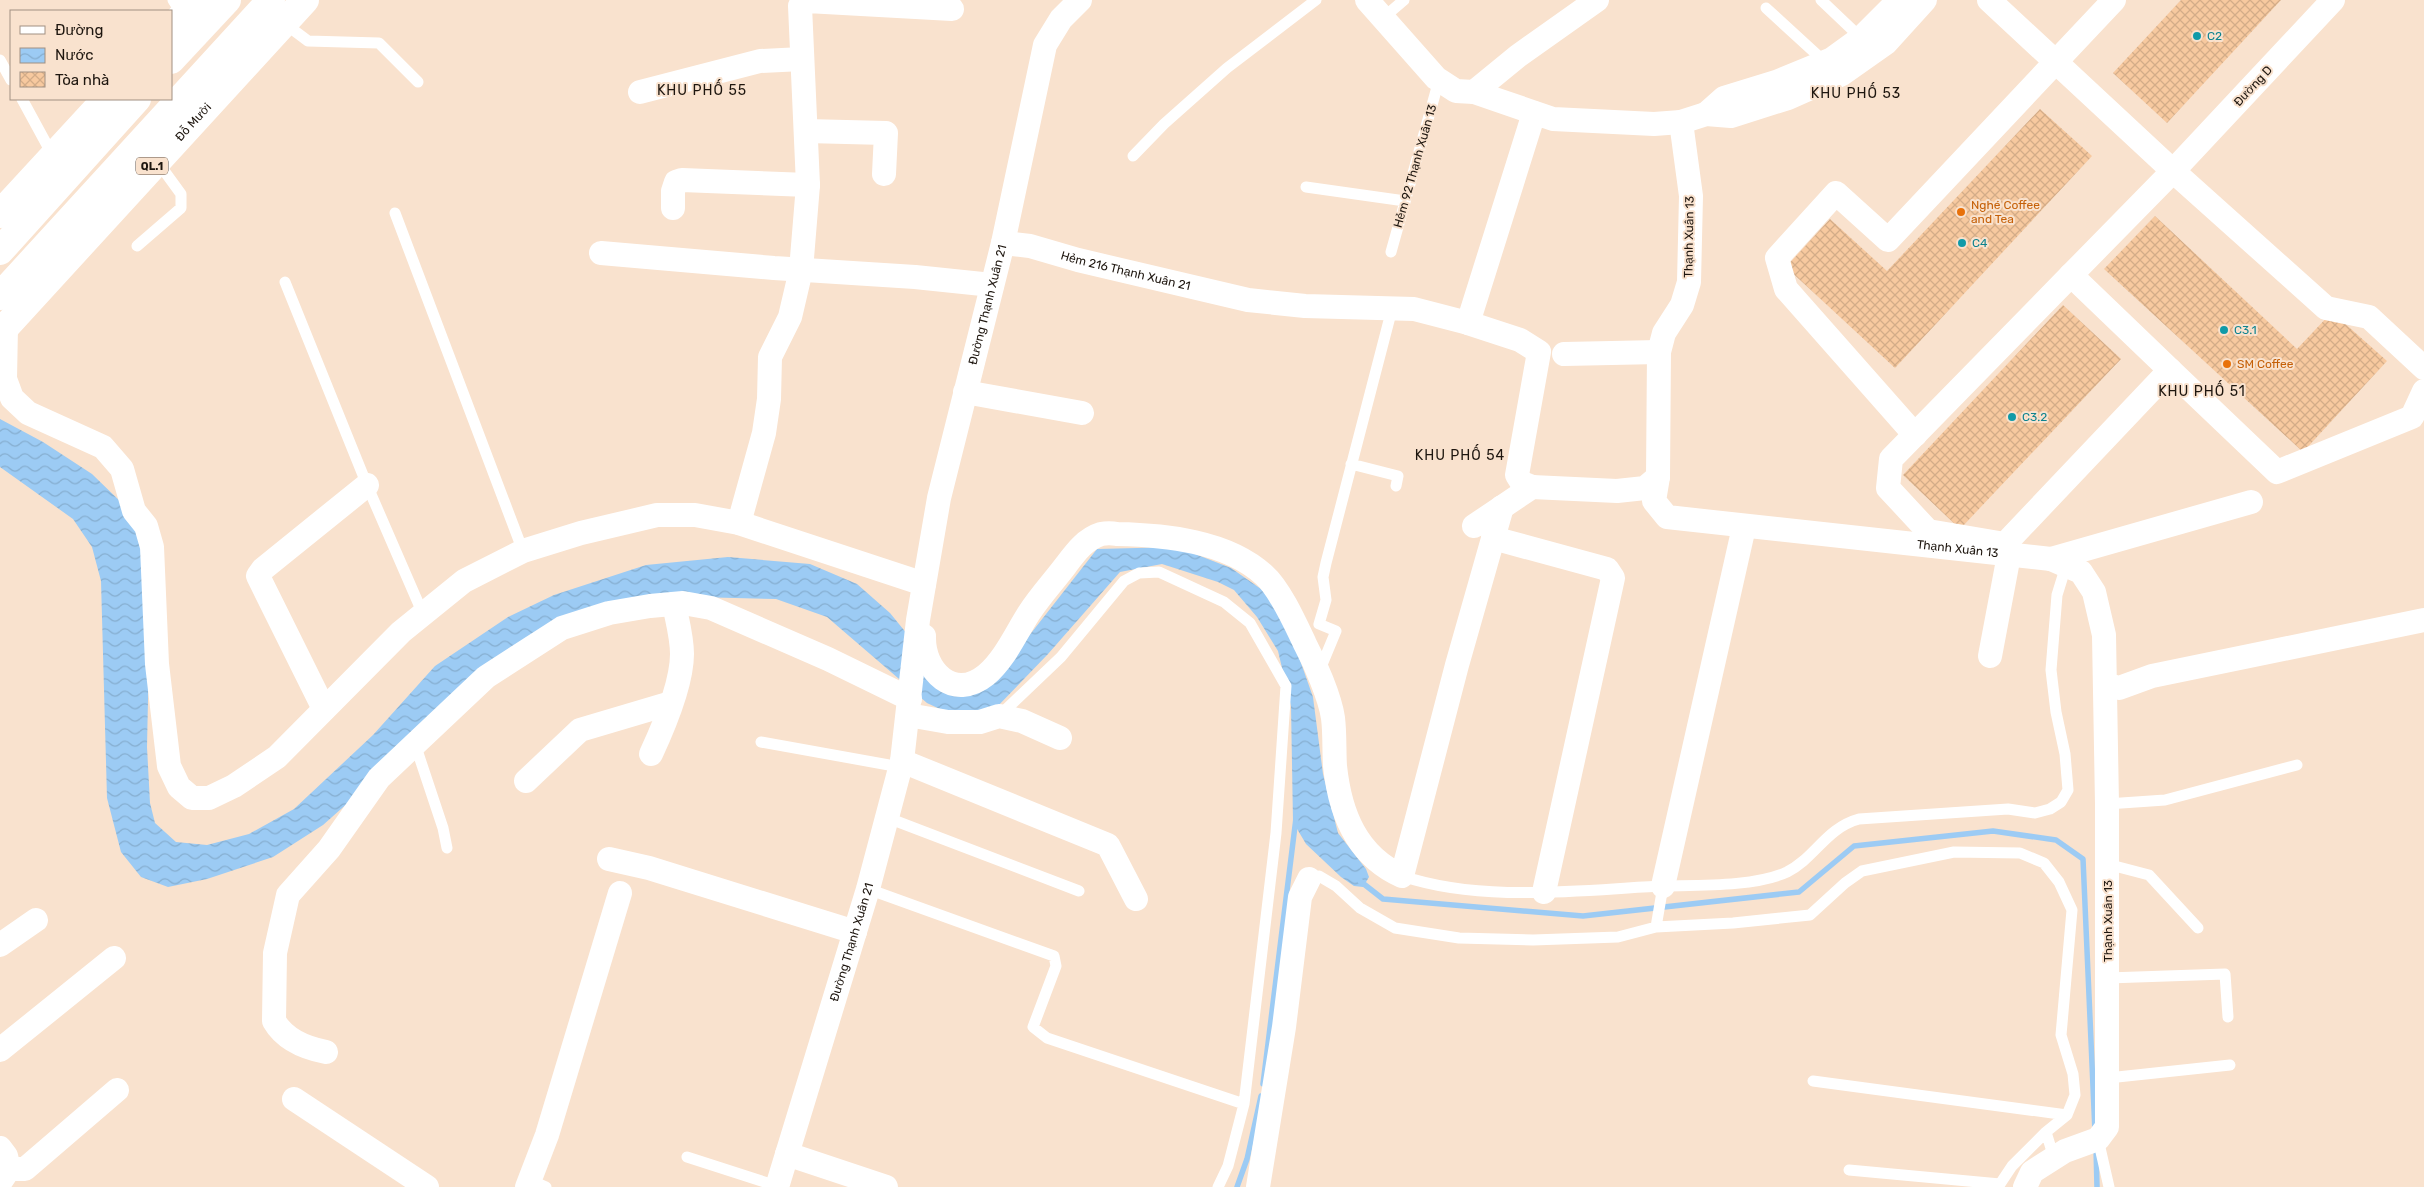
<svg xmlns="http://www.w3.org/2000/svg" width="2424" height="1187" font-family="Rubik,sans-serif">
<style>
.water{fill:url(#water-waves)}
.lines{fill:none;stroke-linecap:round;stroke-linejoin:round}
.stream{stroke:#9ccbf4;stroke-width:5.5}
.building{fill:url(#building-cross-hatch)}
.service{stroke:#fff;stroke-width:11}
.minor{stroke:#fff;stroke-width:24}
.trunk{stroke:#fff;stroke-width:28}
.culture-dot{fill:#0f9aa8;stroke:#f9e2ce;stroke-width:2}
.food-dot{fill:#e8710a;stroke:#f9e2ce;stroke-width:2}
.labels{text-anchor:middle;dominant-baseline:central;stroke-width:4;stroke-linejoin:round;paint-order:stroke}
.shield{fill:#f9e2ce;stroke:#605348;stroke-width:1}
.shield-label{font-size:11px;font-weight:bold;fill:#1e160f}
.culture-label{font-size:12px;fill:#0d838f;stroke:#f9e2ce;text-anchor:start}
.street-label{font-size:12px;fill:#1e160f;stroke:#f9e2ce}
.food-label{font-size:12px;fill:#c56008;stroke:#f9e2ce;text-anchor:start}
.neighbourhood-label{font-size:14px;letter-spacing:1px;fill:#1e160f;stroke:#f9e2ce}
</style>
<defs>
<pattern id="water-waves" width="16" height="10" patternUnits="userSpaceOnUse" patternTransform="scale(1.25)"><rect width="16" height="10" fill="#9ccbf4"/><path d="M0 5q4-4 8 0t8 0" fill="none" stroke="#86aed0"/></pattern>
<pattern id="building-cross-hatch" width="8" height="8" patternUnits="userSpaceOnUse" patternTransform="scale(1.25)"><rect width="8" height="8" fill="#f7c99f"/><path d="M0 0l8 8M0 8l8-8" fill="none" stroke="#d3ac88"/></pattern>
</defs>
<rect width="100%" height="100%" fill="#f9e2ce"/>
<path class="water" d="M0,419L43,442L92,474L126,507L151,558L147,747L150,803L155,823L176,842L207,845L249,834L294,809L373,735L435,666L508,617L554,595L646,565L728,557L810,564L857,584L890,613L948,684L1021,646L1097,549L1177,547L1231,568L1261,589L1277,603L1288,626L1313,697L1323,774L1338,833L1366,869L1369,877L1363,887L1354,886L1341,877L1306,844L1293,822L1291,706L1278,651L1257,617L1234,590L1218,582L1162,564L1120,572L1048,654L995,709L968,715L944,711L927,703L827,617L776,599L695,597L561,626L394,762L323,825L273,857L207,879L168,887L141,877L121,852L107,798L101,581L92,547L73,519L0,467Z"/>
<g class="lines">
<path class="stream" d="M1360,881L1383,899L1583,916L1799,892L1854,846L1993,831L2056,840L2083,859L2095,1132
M1263,1084L1296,818
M2096,1148L2097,1187
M1237,1187L1247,1159L1261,1096"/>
</g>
<path class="building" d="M2181,0H2281L2167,123L2113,73Z
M2040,109L2092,156L1895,368L1786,267L1830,219L1887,271Z
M2155,216L2297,349L2332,312L2387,361L2303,452L2104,269Z
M2063,305L2121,359L1960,529L1903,475Z"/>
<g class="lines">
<path class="service" d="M173,0L183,16
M1821,0L1861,38
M1766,8L1825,62
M1383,18L1404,0
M284,23L308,41L379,43L418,82
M0,60L11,80
M22,99L53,156
M1133,156L1164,124L1227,68L1316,0
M1306,187L1405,201
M395,213L523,551
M137,246L181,208V194L157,161
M1391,252L1439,80
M285,282L367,485L423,614
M1351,464L1398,476L1396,486
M1319,672L1336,631L1319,624L1326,600L1323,577L1326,563L1392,309
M999,716L1061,657L1124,581L1139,573L1159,572L1224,602L1250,623L1286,686L1276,833L1244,1104L1228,1166L1218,1187
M761,742L900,767
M415,744L443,828L447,848
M2107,804L2165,800L2297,765
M888,818L1079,891
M2107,864L2149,875L2198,928
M1402,876C1483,903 1578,890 1662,886C1697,885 1755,887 1787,872C1815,858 1826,828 1859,819L2008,809L2035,813L2050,809L2061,802L2068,790L2065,754L2056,712L2051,670L2057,595L2066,566
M1309,879L1319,876L1336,886L1360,908L1395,928L1459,938L1533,940L1618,937L1656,927L1733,923L1810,915L1845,883L1862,871L1954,852L2020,853L2044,863L2059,882L2072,910L2061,1035L2073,1074L2075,1095L2067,1115
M868,889L1054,956L1056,966L1033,1027L1047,1038L1244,1104
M1656,927L1663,886
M2108,978L2225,974L2228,1017
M2108,1078L2230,1065
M1813,1081L2067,1115L2046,1132L2054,1158
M2098,1139L2109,1187
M687,1157L777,1186
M1849,1170L2000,1184L2012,1166L2046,1132
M530,1180L546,1187"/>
<g class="minor">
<path d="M1367,0L1436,78L1456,91L1474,92L1553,119L1654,124L1681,122L1706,114L1731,116L1788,98L1842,74L1886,43L1925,0"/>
<path d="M1989,0L2173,171L2071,275L2170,370"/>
<path d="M2333,0L2173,171L2326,308L2369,317L2424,368"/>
<path d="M640,92L760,61L802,59"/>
<path d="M1474,92L1518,56L1597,0"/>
<path d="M1706,114L1724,98L1776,82L1832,59L1861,38L1899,0"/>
<path id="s1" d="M1681,122L1691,196L1689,282L1682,305L1664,333L1659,352L1658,477L1654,501L1667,517L2051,559L2081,572L2094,592L2104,635L2107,804V1127L2098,1139L2065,1151L2032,1172L2025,1187"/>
<path d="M806,131L886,133L884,174"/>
<path d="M673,208V191L676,182L682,180L808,185"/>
<path id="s2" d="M1003,243L1030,246L1078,260L1248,300L1305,306L1414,309L1468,323L1520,340L1539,352L1517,475L1522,483L1532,487"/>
<path d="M601,253L774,268L915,277L992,285"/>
<path d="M2071,275L1891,459L1888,488L1928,531L2005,544L2170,370L2277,472L2412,417L2424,391"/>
<path d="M1468,323L1534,113"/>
<path d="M6,326L5,379L12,398L28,413L103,447L122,469L134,511L146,526L152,547L157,664L169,766L179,787L192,798H209L234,786L277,757L401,632L464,581L523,551L581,533L657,515H695L739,523L924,584"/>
<path d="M1564,354L1659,352"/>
<path d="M965,392L1082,413"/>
<path d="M1915,435L1786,289L1777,258L1836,193L1888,240L2114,0"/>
<path d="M739,523L764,433L769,399L770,357L790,317L801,270L808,185L800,6L807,1L952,9"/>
<path d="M1474,526L1532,487L1617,491L1645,488L1658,477"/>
<path d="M1493,538L1607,569L1613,578L1544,892"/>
<path d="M2051,559L2251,502"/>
<path d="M924,636C923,672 954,701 986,675C1005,659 1016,633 1029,613C1040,596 1054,581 1066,565C1075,553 1085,539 1101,534C1106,533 1112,533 1117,534C1165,535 1227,541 1264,575C1280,589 1296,625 1305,644C1315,663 1330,697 1333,718C1335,734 1334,751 1335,766C1340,814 1357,856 1402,876L1457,665L1502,507"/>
<path d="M1990,656L2009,555"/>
<path d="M2105,684L2119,688L2152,676L2424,620"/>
<path d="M324,709L258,576L263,569L367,485"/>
<path d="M908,715L948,722H980L999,716L1022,721L1060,738"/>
<path d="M651,754C664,726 682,684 682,654C682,637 677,620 674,604"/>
<path d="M902,761L1108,845L1136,899"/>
<path d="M526,781L580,730L671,703"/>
<path d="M609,859L649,868L855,932"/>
<path d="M1663,886L1744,527"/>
<path d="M0,945L36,920"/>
<path d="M0,1050L114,958"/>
<path d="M326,1052C305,1048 285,1040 274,1021L275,953L288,895L329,849L379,778L486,677L562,628L609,613L650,606L683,603L711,608L828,659L910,699"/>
<path d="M294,1099L427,1187"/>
<path d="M0,1148L6,1156L9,1169L1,1181"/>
<path d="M787,1154L886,1187"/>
<path d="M9,1169H25L117,1090"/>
<path d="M527,1187L547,1135L620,893"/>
<path id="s3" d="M777,1187L868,889L902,761L918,620L939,498L1003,243L1045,45L1061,19L1080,0"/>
<path d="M1258,1187L1284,1027L1300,897L1309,879"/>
</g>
<g class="trunk">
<path d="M171,28L197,0"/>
<path d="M171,60L227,0"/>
<path d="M0,214L106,99"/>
<path d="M0,251L137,99"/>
<path d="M0,296L271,0"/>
<path id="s4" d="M0,333L305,0"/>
</g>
</g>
<g class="culture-dot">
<circle cx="2197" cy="36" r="5"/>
<circle cx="1962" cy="243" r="5"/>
<circle cx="2224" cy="330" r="5"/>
<circle cx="2012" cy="417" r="5"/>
</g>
<g class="food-dot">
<circle cx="1961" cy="212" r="5"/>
<circle cx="2227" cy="364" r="5"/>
</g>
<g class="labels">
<rect class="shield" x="136" y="157.5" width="32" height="17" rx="4"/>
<g class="shield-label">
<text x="152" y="166">QL.1</text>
</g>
<g class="culture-label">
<text x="2207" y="36">С2</text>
<text x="1972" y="243">C4</text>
<text x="2234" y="330">С3.1</text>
<text x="2022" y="417">C3.2</text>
</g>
<g class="street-label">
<text transform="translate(2253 86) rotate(-47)">Đường D</text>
<text stroke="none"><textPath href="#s4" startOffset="286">Đỗ Mười</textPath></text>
<text transform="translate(1415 166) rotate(-74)">Hẻm 92 Thạnh Xuân 13</text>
<text transform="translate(1689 237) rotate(-89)">Thạnh Xuân 13</text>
<text stroke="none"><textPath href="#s2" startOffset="126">Hẻm 216 Thạnh Xuân 21</textPath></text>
<text stroke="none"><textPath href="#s3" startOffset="909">Đường Thạnh Xuân 21</textPath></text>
<text stroke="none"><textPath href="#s1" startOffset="700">Thạnh Xuân 13</textPath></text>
<text transform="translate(2108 921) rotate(-90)">Thạnh Xuân 13</text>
<text stroke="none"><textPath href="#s3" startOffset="256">Đường Thạnh Xuân 21</textPath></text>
</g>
<g class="food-label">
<text x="1971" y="205">Nghé Coffee<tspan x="1971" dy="14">and Tea</tspan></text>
<text x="2237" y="364">SM Coffee</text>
</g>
<g class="neighbourhood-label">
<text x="702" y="90">KHU PHỐ 55</text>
<text x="1856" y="93">KHU PHỐ 53</text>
<text x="2202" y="391">KHU PHỐ 51</text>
<text x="1460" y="455">KHU PHỐ 54</text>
</g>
</g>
<rect x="10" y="10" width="162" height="90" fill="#f9e2ce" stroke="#a19082"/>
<rect x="20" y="26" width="25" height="8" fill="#ffffff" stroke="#a19082"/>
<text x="55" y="35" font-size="15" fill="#1e160f">Đường</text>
<rect x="20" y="48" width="25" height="15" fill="url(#water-waves)" stroke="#a19082"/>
<text x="55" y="60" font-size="15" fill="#1e160f">Nước</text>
<rect x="20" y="72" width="25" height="15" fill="url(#building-cross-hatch)" stroke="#a19082"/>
<text x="55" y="85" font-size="15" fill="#1e160f">Tòa nhà</text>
</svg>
